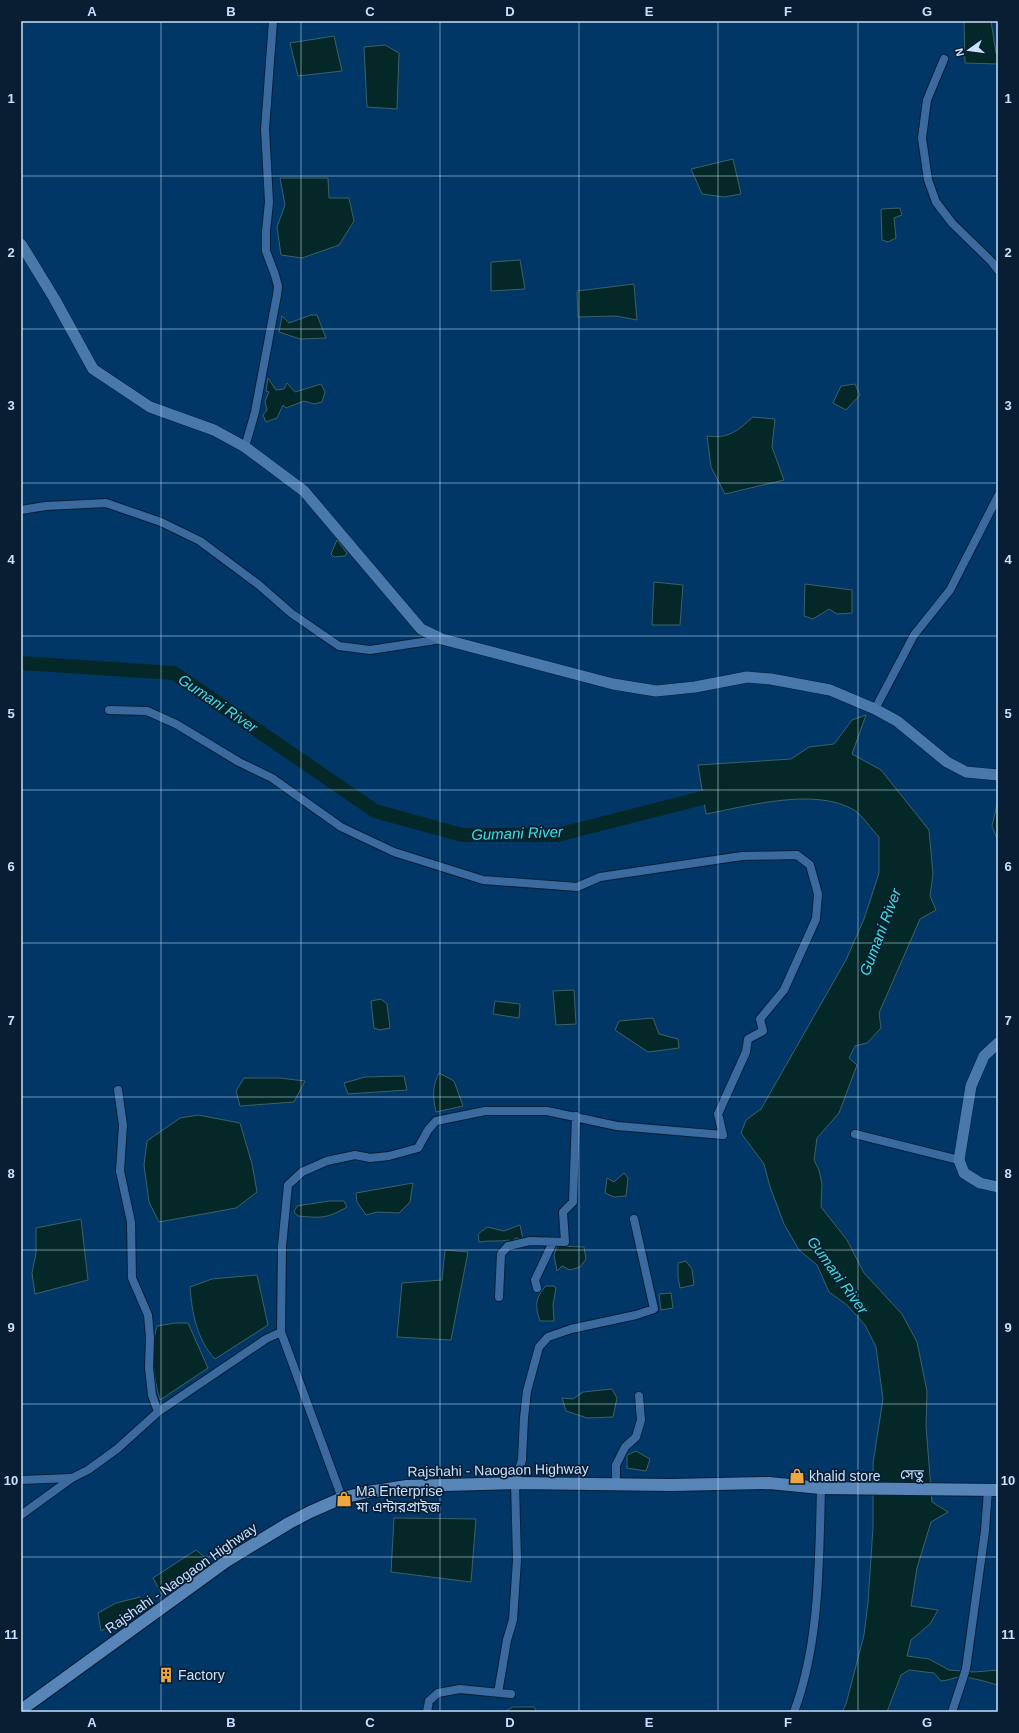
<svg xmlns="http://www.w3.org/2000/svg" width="1019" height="1733" font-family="Helvetica,'Noto Sans Bengali',sans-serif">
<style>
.water{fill:#042827;stroke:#3e6068}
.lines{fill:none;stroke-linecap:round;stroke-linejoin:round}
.river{stroke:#042827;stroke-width:14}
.street-casing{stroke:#051e38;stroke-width:10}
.secondary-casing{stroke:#051e38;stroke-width:12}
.primary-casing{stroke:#051e38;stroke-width:14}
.street{stroke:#3b6b9e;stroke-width:8}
.secondary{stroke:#4978ab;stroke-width:11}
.primary{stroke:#5785b8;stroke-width:12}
.grid{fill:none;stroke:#c7e1fe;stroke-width:1;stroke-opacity:0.55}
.labels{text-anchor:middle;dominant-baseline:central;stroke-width:3.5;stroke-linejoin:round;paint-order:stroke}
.street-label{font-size:14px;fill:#c7e1fe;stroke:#0a1e33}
.poi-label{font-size:14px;fill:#c7e1fe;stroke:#0a1e33;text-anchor:start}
.water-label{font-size:15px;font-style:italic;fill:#3ae0db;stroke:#0a1e33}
.neatline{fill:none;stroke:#c7e1fe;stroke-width:1.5}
.grid-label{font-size:13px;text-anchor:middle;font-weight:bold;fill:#c7e1fe}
</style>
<rect width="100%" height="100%" fill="#013766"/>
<path class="water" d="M964,21H991L996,53H998V64L965,63Z
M334,36L342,71L298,76L290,43Z
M385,45L399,53L397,109L367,107L364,47Z
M733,159L741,194L724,197L702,194L691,169Z
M280,178H328L329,198H349L354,221L339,245L302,258L281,255L277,227L285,205Z
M900,208L902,215L894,218L896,238L888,242L882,240L881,209Z
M520,260L525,289L491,291V262Z
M634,284L637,320L616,316L578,317L577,291Z
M311,315H317L326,338L300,339L279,332L282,316L289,323Z
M268,378L276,390L284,389L287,383L295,392L321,384L325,392L322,402L314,404L304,401L286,408L283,405L277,418L266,422L263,415L267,410L265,401L269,392L266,391Z
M855,384L860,395L846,410L833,403L841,386Z
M753,417L775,419L772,447L784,480L725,494L711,467L707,436C729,439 737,431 753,417Z
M337,540L347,553L345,556L334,557L331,554Z
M654,582L683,585L680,625H652Z
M805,584L852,590V613L837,614L829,609L813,619L804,616Z
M866,715L852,754L881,770L929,830L933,874L930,896L936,910L920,919L879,1013L881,1028L867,1043L855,1046L849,1058L857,1065L839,1113L817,1138L814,1160L819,1170L822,1184L821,1207L847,1240L864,1273L902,1314L917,1342L927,1391L926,1426L932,1502L948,1512L931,1522L917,1568L911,1606L938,1610L930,1624L911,1640L907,1656L929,1659L949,1670L974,1672L998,1670V1685C986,1682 972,1677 960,1677C954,1677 948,1681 941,1681L934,1673L909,1670L901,1675L887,1712H842L846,1704L864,1635L868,1602L873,1528V1463L883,1399L876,1347L865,1325L847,1305L829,1292L817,1265L799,1250L784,1224L770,1187L764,1164L741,1133L746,1120L761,1109L846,960L864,919L879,873V837C872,830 862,815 854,810C815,787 748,806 706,814L698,765L791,759L809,747L834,744L852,720Z
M998,800V841L992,826Z
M574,990L576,1024L556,1025L553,991Z
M381,999L387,1004L390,1028L380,1030L374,1028L371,1001Z
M495,1001L520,1004L519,1018L493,1014Z
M653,1018L659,1034L678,1039L679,1048L648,1052L615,1030L619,1021Z
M439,1073L454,1081L463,1106L436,1112C433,1097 432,1086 439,1073Z
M404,1076L407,1090L348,1094L344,1083L365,1077Z
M244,1078H279L305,1081L294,1102L240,1106L236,1091Z
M198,1115L240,1123L252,1164L257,1192L236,1208L159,1222L149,1202L144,1165L147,1141L180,1118Z
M624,1173L628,1178L626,1196L614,1197L605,1193L607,1178L614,1182Z
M413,1183L410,1202L399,1213L377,1212L366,1215L357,1202L356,1193Z
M329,1201H344L347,1207C326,1219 321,1218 298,1216L294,1212L297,1206Z
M81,1219L88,1280L35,1294L32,1273L36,1253V1228Z
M520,1225L523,1239L516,1238L510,1242L509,1240C499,1242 489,1240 479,1242L478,1234L487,1227L504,1231Z
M557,1246L584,1247L586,1259L580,1267L570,1270L562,1266L557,1271L554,1255Z
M445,1250L468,1252L451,1340L397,1337L402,1283L442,1280Z
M686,1261L692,1269L694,1285L680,1288L678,1277V1263Z
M257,1275L268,1325L215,1359C197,1340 192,1313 190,1287L212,1279Z
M546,1286H554L556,1288L553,1305L554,1321H540C535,1307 535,1297 546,1286Z
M671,1293L673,1308L661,1310L659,1294Z
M175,1323H188L208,1368L160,1400C153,1376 150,1350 157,1326Z
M612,1389L617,1398L613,1417L587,1418L566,1411L562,1398L573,1399L583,1392Z
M636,1451L650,1459L646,1471L627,1468V1455Z
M394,1518L476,1519L471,1582L391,1572Z
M196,1550L208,1560L162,1594L153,1578Z
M140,1597L144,1606L101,1631L98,1613L116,1603Z
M513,1707H534L537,1712H504Z"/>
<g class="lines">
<path class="river" d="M21,663L174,673L375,811L462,835H557L722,793"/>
<defs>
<path id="street" d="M944,59L927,100L922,138L928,180L936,202L952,223L991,261L998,270
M245,447L255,412L277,295L278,286L275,275L266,251V231L269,202L265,129L273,21
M21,510L46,506L106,503L161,522L200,541L259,585L291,613L339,646L370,650L442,639
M875,709L914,635L950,590L998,496
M109,710L147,711L176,724L239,762L272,778L341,827L394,852L483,880L577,887L600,877L742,856L797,855L810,865L818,894L816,919L784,990L760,1019L763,1031L748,1039L746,1052L718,1114L723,1135L617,1126L547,1111H485L436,1121L428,1130L418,1148L389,1156L370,1158L355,1155L327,1161L302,1172L288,1185L282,1246L281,1332L342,1498
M118,1090L123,1125L120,1171L131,1222L132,1278L148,1315L150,1338L149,1368L152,1395L158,1412
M855,1134L959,1160
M537,1288L535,1280L553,1242
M499,1297L501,1254L508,1246L530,1241L565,1242L563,1212L573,1202L576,1116
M21,1480L71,1478
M616,1484V1465L625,1447L636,1437L641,1420L639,1396
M21,1515L72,1478L88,1470L117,1449L158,1412L266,1339L281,1332
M498,1693L507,1640L513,1620L517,1560L515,1483L522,1460L524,1418L527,1391L539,1347L548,1337L571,1329L636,1315L654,1309L634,1219
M427,1712L429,1701L438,1693L460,1689L511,1694
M794,1712C820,1643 819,1561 821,1488
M952,1712L966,1669L985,1531L988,1490"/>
<path id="secondary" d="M21,244L54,298L93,369L150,407L214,430L245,447L304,491L421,629L442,639L613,684L656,691L695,687L747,677L771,679L830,690L875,709L897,721L947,762L966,772L998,775
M998,1043L984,1056L971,1086L959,1160L964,1173L980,1183L998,1187"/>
<path id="primary" d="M21,1710L228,1560L289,1523L310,1512L342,1498L368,1492L407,1486L515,1483L671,1485L769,1483L821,1488L998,1490"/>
</defs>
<use href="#street" class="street-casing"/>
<use href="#secondary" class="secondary-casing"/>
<use href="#primary" class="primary-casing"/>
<use href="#street" class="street"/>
<use href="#secondary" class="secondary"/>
<use href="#primary" class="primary"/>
</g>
<path class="grid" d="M161,21V1712M301,21V1712M440,21V1712M579,21V1712M718,21V1712M858,21V1712M21,176H998M21,329H998M21,483H998M21,636H998M21,790H998M21,943H998M21,1097H998M21,1250H998M21,1404H998M21,1557H998"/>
<defs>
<symbol id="shop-bare" viewBox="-9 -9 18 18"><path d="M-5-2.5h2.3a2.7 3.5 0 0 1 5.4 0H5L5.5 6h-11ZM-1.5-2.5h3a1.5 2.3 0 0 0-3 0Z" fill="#f0a63e" stroke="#0a1e33" stroke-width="2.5" paint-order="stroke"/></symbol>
<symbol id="building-bare" viewBox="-9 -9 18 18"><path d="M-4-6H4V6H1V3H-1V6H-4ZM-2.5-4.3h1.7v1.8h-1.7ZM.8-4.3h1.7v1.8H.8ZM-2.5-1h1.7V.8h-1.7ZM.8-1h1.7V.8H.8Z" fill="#f0a63e" stroke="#0a1e33" stroke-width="2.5" paint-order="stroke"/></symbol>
</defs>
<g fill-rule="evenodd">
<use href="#shop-bare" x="786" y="1465" width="22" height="22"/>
<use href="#shop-bare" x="333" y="1488" width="22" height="22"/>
<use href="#building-bare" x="155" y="1664" width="22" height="22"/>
</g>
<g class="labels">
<g class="street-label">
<text transform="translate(498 1470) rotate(-1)">Rajshahi - Naogaon Highway</text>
<text transform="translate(912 1474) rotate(1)">সেতু</text>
<text transform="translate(181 1578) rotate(-35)">Rajshahi - Naogaon Highway</text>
</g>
<g class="poi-label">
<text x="809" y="1476">khalid store</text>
<text x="356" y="1491">Ma Enterprise<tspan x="356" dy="16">মা এন্টারপ্রাইজ</tspan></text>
<text x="178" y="1675">Factory</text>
</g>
<g class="water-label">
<text transform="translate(218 703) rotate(34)">Gumani River</text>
<text transform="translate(517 833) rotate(-2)">Gumani River</text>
<text transform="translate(880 932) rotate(-69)">Gumani River</text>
<text transform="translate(838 1275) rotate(54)">Gumani River</text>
</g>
</g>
<rect width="1019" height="1733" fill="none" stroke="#0a1e33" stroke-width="44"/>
<g transform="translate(969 50) rotate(256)" stroke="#0a1e33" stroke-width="3" paint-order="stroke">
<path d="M0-3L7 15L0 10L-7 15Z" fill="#c7e1fe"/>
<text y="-6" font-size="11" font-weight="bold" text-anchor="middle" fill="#c7e1fe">N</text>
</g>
<rect x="22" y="22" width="975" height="1689" class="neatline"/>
<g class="grid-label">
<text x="92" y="16">A</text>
<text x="231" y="16">B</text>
<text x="370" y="16">C</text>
<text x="510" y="16">D</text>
<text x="649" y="16">E</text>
<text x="788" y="16">F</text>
<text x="927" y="16">G</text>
<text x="11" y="103">1</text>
<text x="1008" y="103">1</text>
<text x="11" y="257">2</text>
<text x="1008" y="257">2</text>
<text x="11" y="410">3</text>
<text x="1008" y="410">3</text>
<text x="11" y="564">4</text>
<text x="1008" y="564">4</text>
<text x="11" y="718">5</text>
<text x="1008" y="718">5</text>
<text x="11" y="871">6</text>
<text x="1008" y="871">6</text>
<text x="11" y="1025">7</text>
<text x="1008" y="1025">7</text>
<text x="11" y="1178">8</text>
<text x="1008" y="1178">8</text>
<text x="11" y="1332">9</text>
<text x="1008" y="1332">9</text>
<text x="11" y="1485">10</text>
<text x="1008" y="1485">10</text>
<text x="11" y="1639">11</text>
<text x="1008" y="1639">11</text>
<text x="92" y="1727">A</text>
<text x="231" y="1727">B</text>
<text x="370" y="1727">C</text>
<text x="510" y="1727">D</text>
<text x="649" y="1727">E</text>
<text x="788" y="1727">F</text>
<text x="927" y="1727">G</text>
</g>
</svg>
